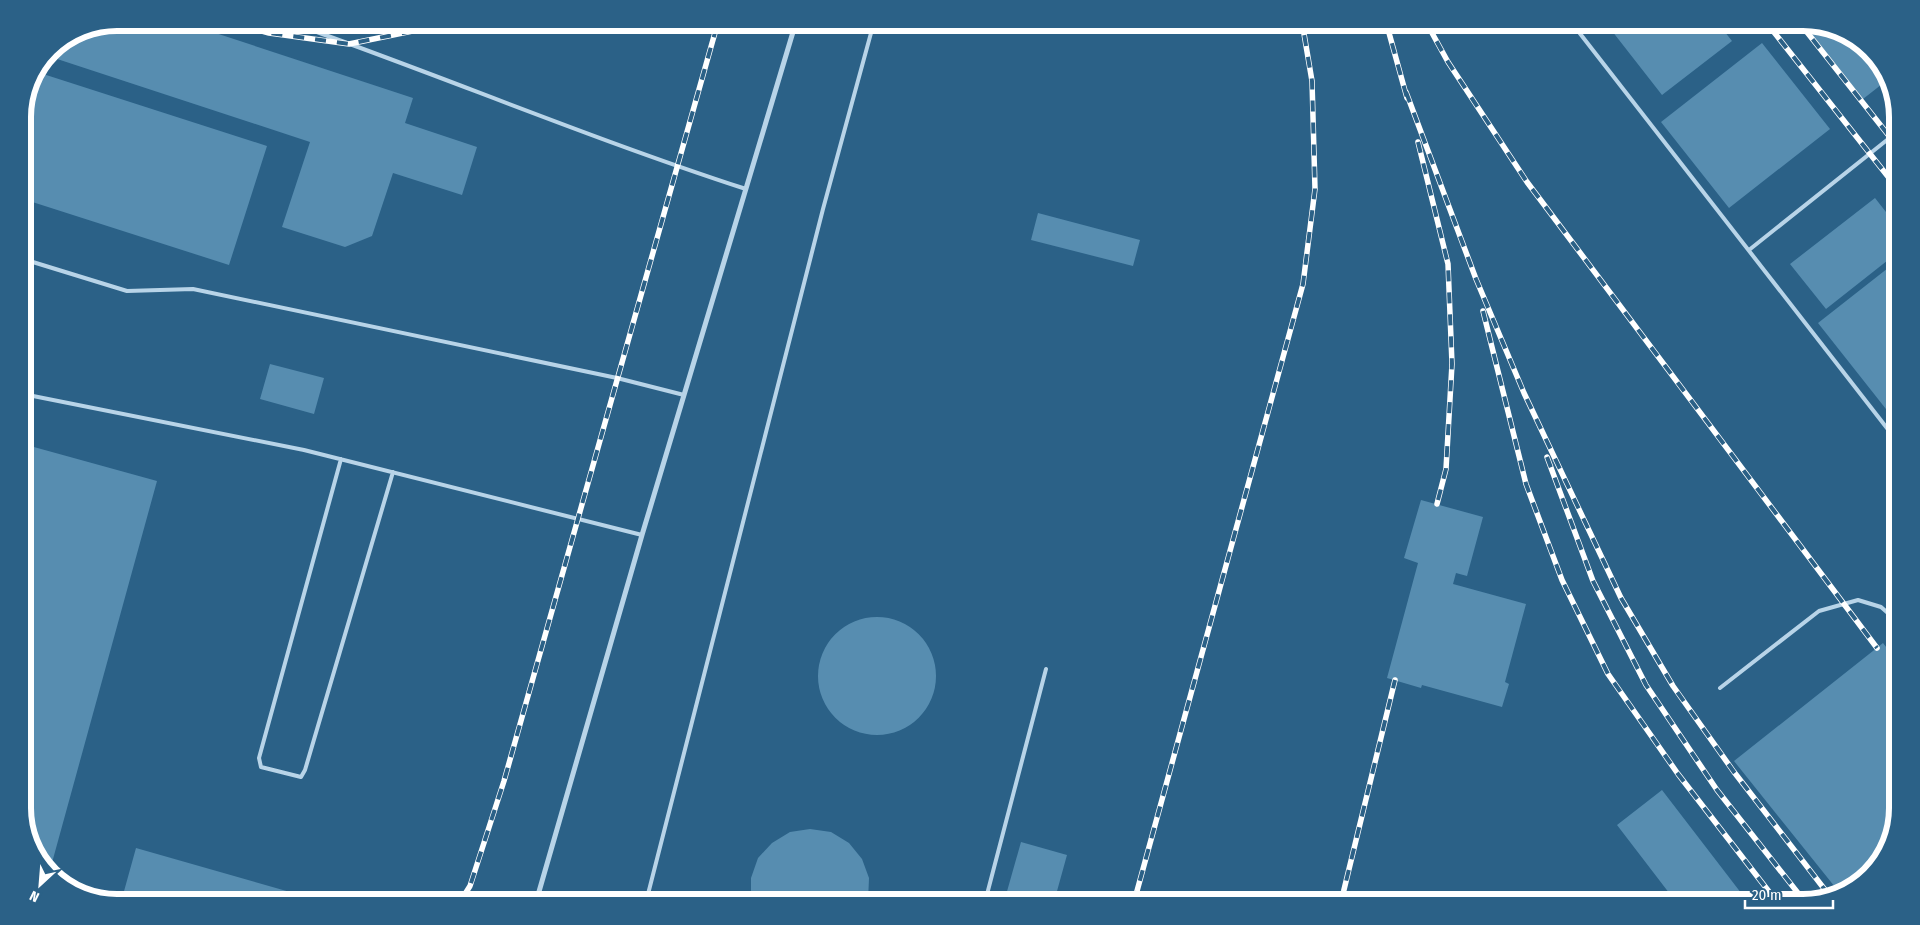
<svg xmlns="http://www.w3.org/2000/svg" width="1920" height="925" font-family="'Fira Sans Condensed',sans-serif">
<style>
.building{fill:#578db0}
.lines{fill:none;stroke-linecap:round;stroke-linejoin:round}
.lane{stroke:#b8d4e8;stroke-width:4}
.street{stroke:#b8d4e8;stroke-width:5}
.rail-casing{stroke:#fff;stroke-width:5.5}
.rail{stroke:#2b6187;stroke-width:4;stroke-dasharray:11;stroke-linecap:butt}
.rim{fill:none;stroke:#fff;stroke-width:6}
</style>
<rect width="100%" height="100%" fill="#2b6187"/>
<path class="building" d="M118,22H182L413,98L405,123L477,147L462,195L393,173L372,236L345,247L282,227L310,142L48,56L51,50L81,30Z
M1605,22H1717L1732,41L1662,95Z
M1802,22L1844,32L1853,40L1886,81L1863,99Z
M1762,43L1830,129L1729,208L1661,122Z
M40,73L267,146L229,265L23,199V112Z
M1875,198L1897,226V253L1826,309L1790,264Z
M1038,213L1140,240L1133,266L1031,240Z
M1897,261V423L1818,323Z
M270,364L324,378L314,414L260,399Z
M23,444L157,481L50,870L39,861L23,814Z
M1421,500L1483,517L1467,576L1456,573L1453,584L1526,604L1505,682L1509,684L1502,707L1422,685L1421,688L1387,678L1418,563L1404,558Z
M818 676a59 59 0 1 1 118 0a59 59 0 1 1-118 0Z
M1883,643L1897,661V808L1888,849L1855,887L1839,892L1734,761Z
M1662,790L1748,902H1676L1617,825Z
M810,829L831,832L849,843L862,859L869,878L868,902H752L751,896V878L758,858L772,843L790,832Z
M1021,842L1067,855L1054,902H1004Z
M136,848L297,894L295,902H121Z"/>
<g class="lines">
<path class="lane" d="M289,22C442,76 592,139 746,189
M1571,22L1897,441
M1749,250L1897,132
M23,259L127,291L193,289L617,378L684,395
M23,394L304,450L642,535
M341,459L259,758L261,767L301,777L305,770L393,472
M1720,688L1819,611L1858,600L1881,607L1897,621
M646,902L823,209L874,22
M985,902L1046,669"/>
<path class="street" d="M536,902L642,535L796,22"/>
<defs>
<path id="rail" d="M229,22L269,33L349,44L432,27L443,22
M1386,22L1407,98
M1426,22L1448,62L1527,182L1877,648
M1766,22L1897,188
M1799,22L1897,146
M1406,92L1476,279L1524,393L1621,598L1673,686L1734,772L1829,895
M1418,142L1448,264L1452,364L1446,469L1437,504
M1483,311L1526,484L1562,580L1608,674L1678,774L1777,902
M1547,457L1593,581L1646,685L1717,790L1805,902
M460,902L470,886L504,781L718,22
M1134,902L1303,284L1315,189L1312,81L1302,22
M1341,902L1395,680"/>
</defs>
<use href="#rail" class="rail-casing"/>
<use href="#rail" class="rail"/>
</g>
<path d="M0 0H1920V925H0ZM117 31H1803A86 86 0 0 1 1889 117V808A86 86 0 0 1 1803 894H117A86 86 0 0 1 31 808V117A86 86 0 0 1 117 31Z" fill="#2b6187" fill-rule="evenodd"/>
<path class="rim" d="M117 31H1803A86 86 0 0 1 1889 117V808A86 86 0 0 1 1803 894H117A86 86 0 0 1 31 808V117A86 86 0 0 1 117 31Z"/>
<g transform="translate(40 885) rotate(206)" stroke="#2b6187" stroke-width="4" paint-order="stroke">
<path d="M0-4L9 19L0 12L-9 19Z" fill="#ffffff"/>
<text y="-8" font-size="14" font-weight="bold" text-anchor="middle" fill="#ffffff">N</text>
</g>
<path d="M1745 900v8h88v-8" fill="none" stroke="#ffffff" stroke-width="2.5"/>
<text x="1752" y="900" font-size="15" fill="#ffffff" stroke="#2b6187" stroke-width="4" paint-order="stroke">20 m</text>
</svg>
